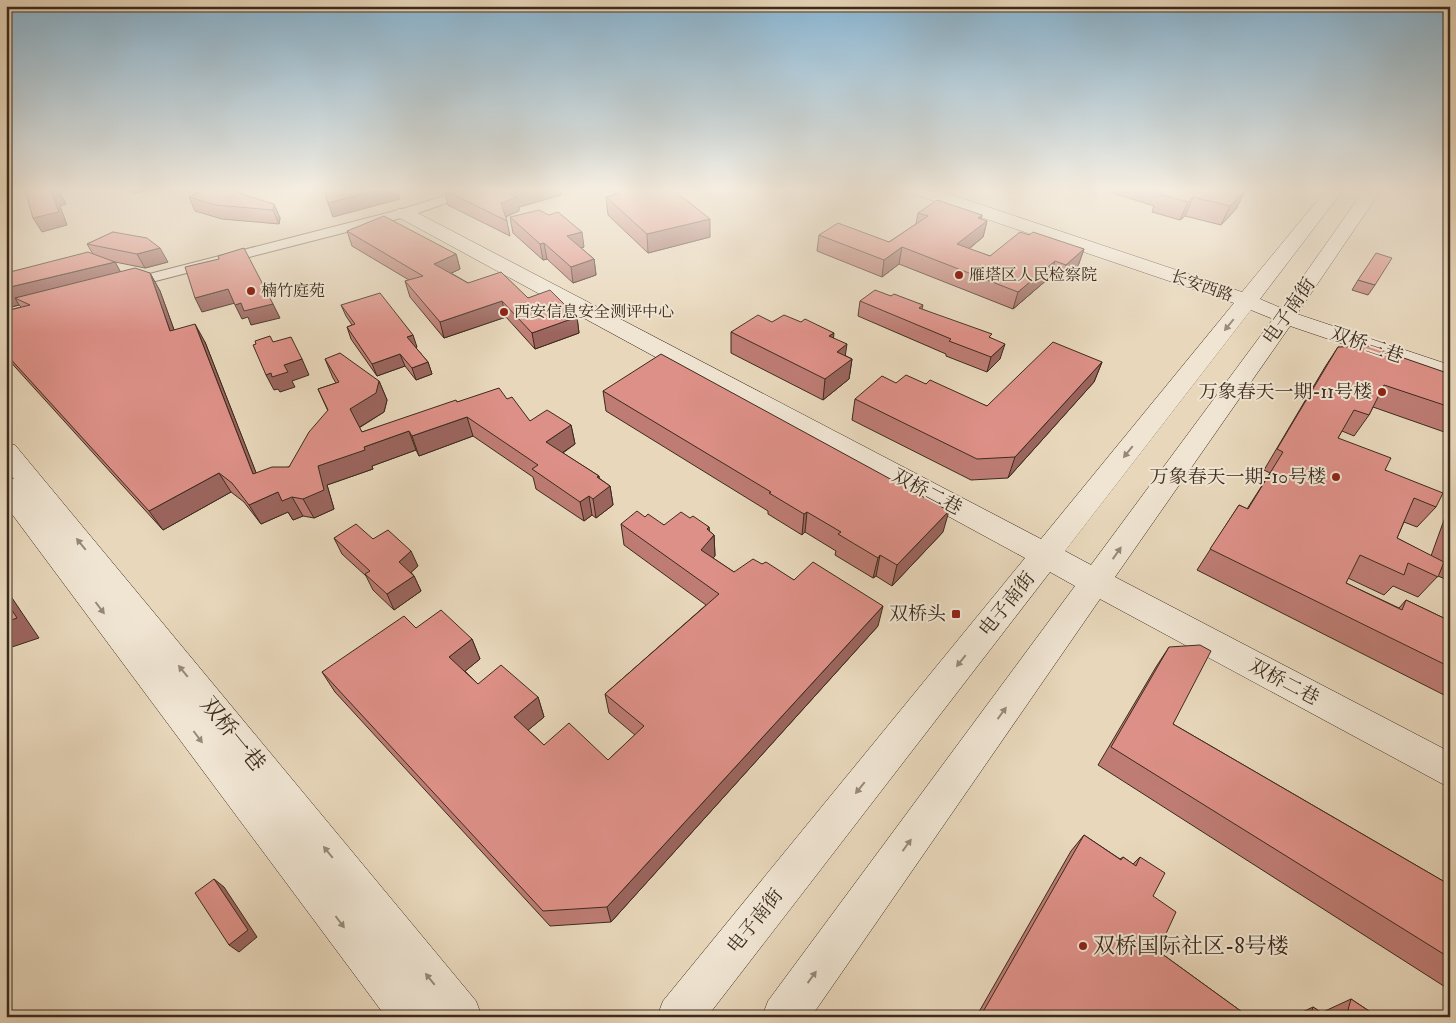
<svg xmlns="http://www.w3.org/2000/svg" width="1456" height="1023" font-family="'IM FELL Double Pica','Noto Serif SC',serif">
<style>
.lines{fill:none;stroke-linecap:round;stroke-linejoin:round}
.street-casing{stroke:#665644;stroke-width:2}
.secondary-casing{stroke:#3b2b1d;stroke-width:1}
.street{fill:#f0e5d3;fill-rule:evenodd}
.secondary{fill:#f0e5d3;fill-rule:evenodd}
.wall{fill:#be7c74;stroke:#3b2b1d}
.shaded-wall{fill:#9b655e;stroke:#3b2b1d}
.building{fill:#dd9087;stroke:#3b2b1d}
.oneway{fill:#968878}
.poi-dot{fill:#8f2418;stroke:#f0e5d3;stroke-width:2}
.labels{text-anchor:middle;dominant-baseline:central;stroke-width:4;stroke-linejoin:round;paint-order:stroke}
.far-poi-label{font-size:16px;fill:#3b2b1d;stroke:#f0e5d3;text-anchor:start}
.far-street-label{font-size:16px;fill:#3b2b1d;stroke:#f0e5d3}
.street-label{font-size:19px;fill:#3b2b1d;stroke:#f0e5d3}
.poi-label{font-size:19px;fill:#3b2b1d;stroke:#f0e5d3;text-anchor:end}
.near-street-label{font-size:22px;fill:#3b2b1d;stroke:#f0e5d3}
.near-poi-label{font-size:22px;fill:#3b2b1d;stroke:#f0e5d3;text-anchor:start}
</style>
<rect width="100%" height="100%" fill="#e8d7bb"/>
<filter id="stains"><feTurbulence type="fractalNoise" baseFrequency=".004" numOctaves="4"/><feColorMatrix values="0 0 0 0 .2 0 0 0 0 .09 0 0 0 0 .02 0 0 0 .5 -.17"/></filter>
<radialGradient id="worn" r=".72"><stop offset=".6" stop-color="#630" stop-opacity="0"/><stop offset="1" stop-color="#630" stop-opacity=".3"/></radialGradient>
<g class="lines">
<defs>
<path id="street" d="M464,190H484L409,216L132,287H122L120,284L122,281L399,210Z"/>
<path id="secondary" d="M911,190H937L1242,292L1326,190H1343L1260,299L1281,308L1364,190H1381L1297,314L1450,365V380L1290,326L1115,577L1450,752V788L1100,599L811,1017H762L768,1001L1075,586L1050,572L707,1017H657L663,1001L1025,558L398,217L395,213L398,209H410L1041,539L1234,303L913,194ZM1251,310L1273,319L1091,565L1065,551Z
M6,443L15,445L476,1001L482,1017H386L6,506V477L14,479L6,469Z"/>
</defs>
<use href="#street" class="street-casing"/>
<use href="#secondary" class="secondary-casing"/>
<use href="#street" class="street"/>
<use href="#secondary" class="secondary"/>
</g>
<path class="wall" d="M444,190H560L561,195L519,207V211L506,217L510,236L448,205Z
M614,190H674L710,237L648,253L608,215L606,197L614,195Z
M1114,190H1244L1245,191L1236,209L1221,225L1185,216L1180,220L1152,212L1154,206L1113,193Z
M189,197L274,204L280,218L279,224L222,219L195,211Z
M918,213L982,215L981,219L987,221L983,237L969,249L990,256L1029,235L1084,249L1078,266L1061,282L1049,278L1013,309L899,264L882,277L817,251L819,235L889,242L916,224Z
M510,217L584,247L581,248L594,259L596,275L573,283L547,259L543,260L513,233Z
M347,231L456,254L460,269L451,273L468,283L528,298L577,317L579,333L535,349L506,317L444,338L410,297L405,281L409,280L352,246Z
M113,232L168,262L145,268L115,262L120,272L150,273L160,291L174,330L205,342L256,473L289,467L328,411L318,389L336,383L333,378L325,359L379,381L387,400L384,412L359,428L362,432L457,402L507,399L530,421L571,425L575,444L563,453L599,476V478L610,486L613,505L596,518L592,515L584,521L536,489L533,477L473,436L419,456L416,450L372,466L373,469L327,485L334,509L314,518L303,516L293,520L288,512L261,524L244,502L231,492L163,530L6,357V311L21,307L19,305L8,308L6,307V271L10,272L93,254L87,244Z
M1358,280L1375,285L1368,295L1352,290Z
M891,296L923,305L922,309L991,338L1000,359L987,372L946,356V354L858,316L860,301Z
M341,305L417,347L416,348L428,362L432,374L416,380L405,366L377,376L351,339L347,327L352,325L346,316Z
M731,332L833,338L846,356L852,359L849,379L823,400L731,353Z
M1338,347L1450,374V434L1373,407L1369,415L1354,436L1342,431L1338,438L1385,470L1436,507L1417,527L1404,522L1397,538L1431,556L1448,509L1450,506V581L1438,576L1418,597L1393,586L1384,595L1348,578L1346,583L1399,608L1406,600L1450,621V698L1197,570L1239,505L1247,509L1270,473L1264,470L1325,367Z
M1102,362L1094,382L1008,478L971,480L852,420L855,399L896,383L926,384L987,406Z
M603,391L943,532L892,586L876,576L873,578L835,555L836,551L805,532L802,535L768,514V511L606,411Z
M645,517L664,525L690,518L709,527V531L714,535L715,556L713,558L734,572L762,564L794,580L878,626L611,922L550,926L335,692L322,672L416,628L472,639L480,659L465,671L478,684L538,697L544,717L528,730L544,745L608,760L635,735L609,713L605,694L706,605L624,545L621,524Z
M334,538L373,539L418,566L411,572L414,576L421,591L394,610L373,590L366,576L342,554Z
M1169,647L1173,724L1450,885V990L1098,765L1156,667Z
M1084,835L1120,859L1123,857L1133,864L1140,857L1153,896L1158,951L1249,1017H976L1071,851Z
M1351,999L1378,1017H1292L1313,1007L1324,1014L1325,1011Z"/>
<path class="shaded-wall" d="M57,190H59L66,204L60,206L67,225L42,232L33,218L52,193Z
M131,190H148L133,194Z
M376,190H398L400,199L333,217L328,203Z
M523,190H560L561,195L519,207V211L504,217L501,203L509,194Z
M1245,191L1236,209L1221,225L1230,206Z
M1193,197L1185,216L1180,220L1188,202Z
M274,204L280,218L279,224L273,210Z
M982,215L979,227L987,221L983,237L954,261L957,244L978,218Z
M710,219V237L648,253L647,234Z
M582,232L584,247L569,252L567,236Z
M544,243L547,259L543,260L540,244Z
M902,247L899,264L882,277L884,260Z
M160,248L168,262L145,268L137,254Z
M1084,249L1078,266L1061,282L1066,265Z
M456,254L460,269L439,279L434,264Z
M594,259L596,275L573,283L571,267Z
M1055,261L1049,278L1013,309L1018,292Z
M115,262L124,278L15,298L19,305L8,308L6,305V288Z
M150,273L160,291L181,349L170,331Z
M228,289L235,303L202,312L195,298Z
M502,301L506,317L444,338L440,322Z
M241,303L273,304L280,318L251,325L248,317L242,319L235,305Z
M577,317L579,333L535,349L532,333Z
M195,324L205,342L264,493L253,474Z
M834,333L832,353L829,336Z
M413,335L417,347L411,349L407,337Z
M847,344L844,364L852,359L849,379L823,400L825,379L837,352Z
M1005,344L1000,359L987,372L991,357Z
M400,354L405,366L377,376L372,364Z
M302,359L309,375L292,381L295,387L280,392L278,389L274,390L266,375L284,365Z
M428,362L432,374L416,380L412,368Z
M1102,362L1094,382L1008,478L1015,457Z
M379,381L387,400L384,412L358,428L350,409Z
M467,417L473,436L419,456L412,436Z
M571,425L575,444L550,461L546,442Z
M409,431L416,450L372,466L373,469L327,485L334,509L314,518L303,499L318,466L364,447Z
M219,473L231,492L163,530L149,511Z
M599,476L601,492L610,486L613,505L596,518L593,499L597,477Z
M278,492L292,497L303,516L293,520L288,512L261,524L249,505Z
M589,496L592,515L584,521L580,502Z
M949,511L943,532L892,586L897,565Z
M807,512L805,532L802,535L804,514Z
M709,527L710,540L714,535L715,556L702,570L701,550L707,529Z
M411,551L418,566L406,577L399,562Z
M880,555L876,576L873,578L878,558Z
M414,576L421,591L394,610L387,594Z
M6,589L39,638L6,649Z
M883,606L878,626L611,922L607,907Z
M472,639L480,659L458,677L449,657Z
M538,697L544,717L521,736L514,717Z
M214,879L224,887L257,937L239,952L229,945Z"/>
<path class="building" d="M24,190H57L58,191L52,193L59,212L33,218L27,197Z
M204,190H214L218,192L221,190H228L274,204L273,210L215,205L189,197Z
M324,190H376L328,203Z
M444,190H523L509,194L517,197L501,203L507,221Z
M616,190H674L710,219L647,234L606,197L620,194Z
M1163,190H1244L1245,191L1230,206L1193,197L1188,202L1159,194Z
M937,200L982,215L978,218L987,221L957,244L990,256L1020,232L1029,235L1033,232L1084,249L1066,265L1055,261L1018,292L902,247L884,260L819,235L838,223L889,242L928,216L918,213Z
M539,210L549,215L558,212L582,232L567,236L594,259L571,267L544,243L540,244L510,217Z
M384,216L456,254L434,264L468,283L501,272L528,298L550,290L577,317L532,333L502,301L440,322L405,281L423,276L347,231Z
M113,232L147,238L160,248L137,254L87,244Z
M244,248L273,304L244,311L241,303L235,305L228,289L195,298L185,267L219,259L218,256Z
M88,252L115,262L6,288V271L10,272Z
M1376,253L1392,258L1375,285L1358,280Z
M135,268L150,273L170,331L195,324L253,474L272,467H289L309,432L328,410L318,389L339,382L325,359L340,353L379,381L376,393L350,409L362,432L456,400L457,402L499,388L507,399L512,397L530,421L547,410L571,425L546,442L599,476L597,477L610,486L593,499L589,496L580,502L532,469L538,465L467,417L412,436L409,431L364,447L365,450L318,466L324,490L303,499L292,497L282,501L278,492L249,505L232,483L219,473L149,511L6,354V311L30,305L15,298Z
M875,290L891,296L894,294L923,305L919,308L992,334L989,337L1005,344L991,357L949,341L951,339L860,301Z
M380,293L413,335L407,337L428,362L412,368L400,354L372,364L347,327L355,324L341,305Z
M758,315L772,322L784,315L801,322L805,319L834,333L829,336L847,344L837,352L852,359L825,379L731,332Z
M270,336L273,342L291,337L302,359L284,365L288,372L272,377L271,373L266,375L253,345L256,344L255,341Z
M1053,342L1102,362L1015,457L977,459L855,399L882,376L896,383L906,375L926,384L930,380L987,406Z
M1369,346L1450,374V407L1384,385L1369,415L1354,410L1338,438L1391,458L1385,470L1443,493L1436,507L1414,498L1397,538L1444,562L1438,577L1408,563L1404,575L1360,555L1346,583L1402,610L1406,600L1450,621V667L1210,549L1239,505L1248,509L1283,452L1277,449L1338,347Z
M661,354L949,511L897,565L880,555L878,558L838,534L841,532L807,512L804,514L769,493L771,492L603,391Z
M637,511L645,517L648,514L664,525L681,512L690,518L693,516L709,527L707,529L714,535L701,550L734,572L753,559L762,564L766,562L794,580L813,562L883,606L607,907L543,911L322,672L404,616L416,628L441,610L472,639L449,657L478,684L501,665L538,697L514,717L544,745L569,723L608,760L644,726L605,694L719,594L621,524Z
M356,524L373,539L388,530L411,551L399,562L414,576L387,594L365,574L370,571L334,538Z
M1450,535V554L1444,552Z
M6,601L17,618L6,622Z
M1200,645L1211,651L1173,724L1450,885V958L1111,747L1169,647Z
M1084,835L1121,860L1123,857L1136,866L1140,857L1165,873L1153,896L1176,912L1158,951L1249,1017H980Z
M214,879L248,930L229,945L195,893Z
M1351,999L1378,1017H1346Z
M1313,1007L1328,1017H1310Z"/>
<defs><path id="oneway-solid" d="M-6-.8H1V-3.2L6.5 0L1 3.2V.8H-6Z" transform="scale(1.25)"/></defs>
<g class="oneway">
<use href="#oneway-solid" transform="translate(1229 325) rotate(129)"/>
<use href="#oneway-solid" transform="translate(1128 452) rotate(129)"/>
<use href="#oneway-solid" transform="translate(81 544) rotate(-129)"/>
<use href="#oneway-solid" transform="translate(1117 553) rotate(-55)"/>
<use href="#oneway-solid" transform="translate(100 608) rotate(53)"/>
<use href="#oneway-solid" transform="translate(961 661) rotate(129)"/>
<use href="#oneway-solid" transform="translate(183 671) rotate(-129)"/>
<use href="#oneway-solid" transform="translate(1002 713) rotate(-54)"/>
<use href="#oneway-solid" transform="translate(198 737) rotate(53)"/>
<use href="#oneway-solid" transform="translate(860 788) rotate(129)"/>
<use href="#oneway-solid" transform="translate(907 845) rotate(-54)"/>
<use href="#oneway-solid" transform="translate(328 852) rotate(-129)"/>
<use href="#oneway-solid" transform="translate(340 922) rotate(53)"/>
<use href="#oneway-solid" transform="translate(812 977) rotate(-54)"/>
<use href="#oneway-solid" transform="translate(430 979) rotate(-129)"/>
</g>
<linearGradient id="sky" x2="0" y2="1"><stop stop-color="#88b6d4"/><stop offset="0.57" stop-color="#f5ede0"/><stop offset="1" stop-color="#f5ede0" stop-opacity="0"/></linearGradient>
<rect width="1456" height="333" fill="url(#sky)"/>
<g class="poi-dot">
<circle cx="959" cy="275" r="5"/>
<circle cx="251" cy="291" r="5"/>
<circle cx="504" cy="312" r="5"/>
<circle cx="1382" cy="392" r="5"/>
<circle cx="1336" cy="477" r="5"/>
<rect x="951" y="609" width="10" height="10" rx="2.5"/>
<circle cx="1083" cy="946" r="5"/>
</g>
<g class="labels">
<g class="far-poi-label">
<text x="969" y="275">雁塔区人民检察院</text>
<text x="261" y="291">楠竹庭苑</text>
<text x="514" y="312">西安信息安全测评中心</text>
</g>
<g class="far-street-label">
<text transform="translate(1202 286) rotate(19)">长安西路</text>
</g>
<g class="street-label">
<text transform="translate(1289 311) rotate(-55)">电子南街</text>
<text transform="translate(1367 345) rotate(19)">双桥三巷</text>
<text transform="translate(927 492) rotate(28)">双桥二巷</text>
<text transform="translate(1007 604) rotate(-51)">电子南街</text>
<text transform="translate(1284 682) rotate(28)">双桥二巷</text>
<text transform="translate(755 921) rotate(-51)">电子南街</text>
</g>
<g class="poi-label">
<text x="1372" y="392">万象春天一期-11号楼</text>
<text x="1326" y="477">万象春天一期-10号楼</text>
<text x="946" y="614">双桥头</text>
</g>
<g class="near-street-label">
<text transform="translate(233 734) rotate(51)">双桥一巷</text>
</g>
<g class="near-poi-label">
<text x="1093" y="946">双桥国际社区-8号楼</text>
</g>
</g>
<rect width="1456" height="1023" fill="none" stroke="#e8d7bb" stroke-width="25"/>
<rect x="8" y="8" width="1441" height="1008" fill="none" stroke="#3b2b1d" stroke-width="2.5"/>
<rect x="12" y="12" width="1431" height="998" fill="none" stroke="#3b2b1d"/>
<rect width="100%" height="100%" filter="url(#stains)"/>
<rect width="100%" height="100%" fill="url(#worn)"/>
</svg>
